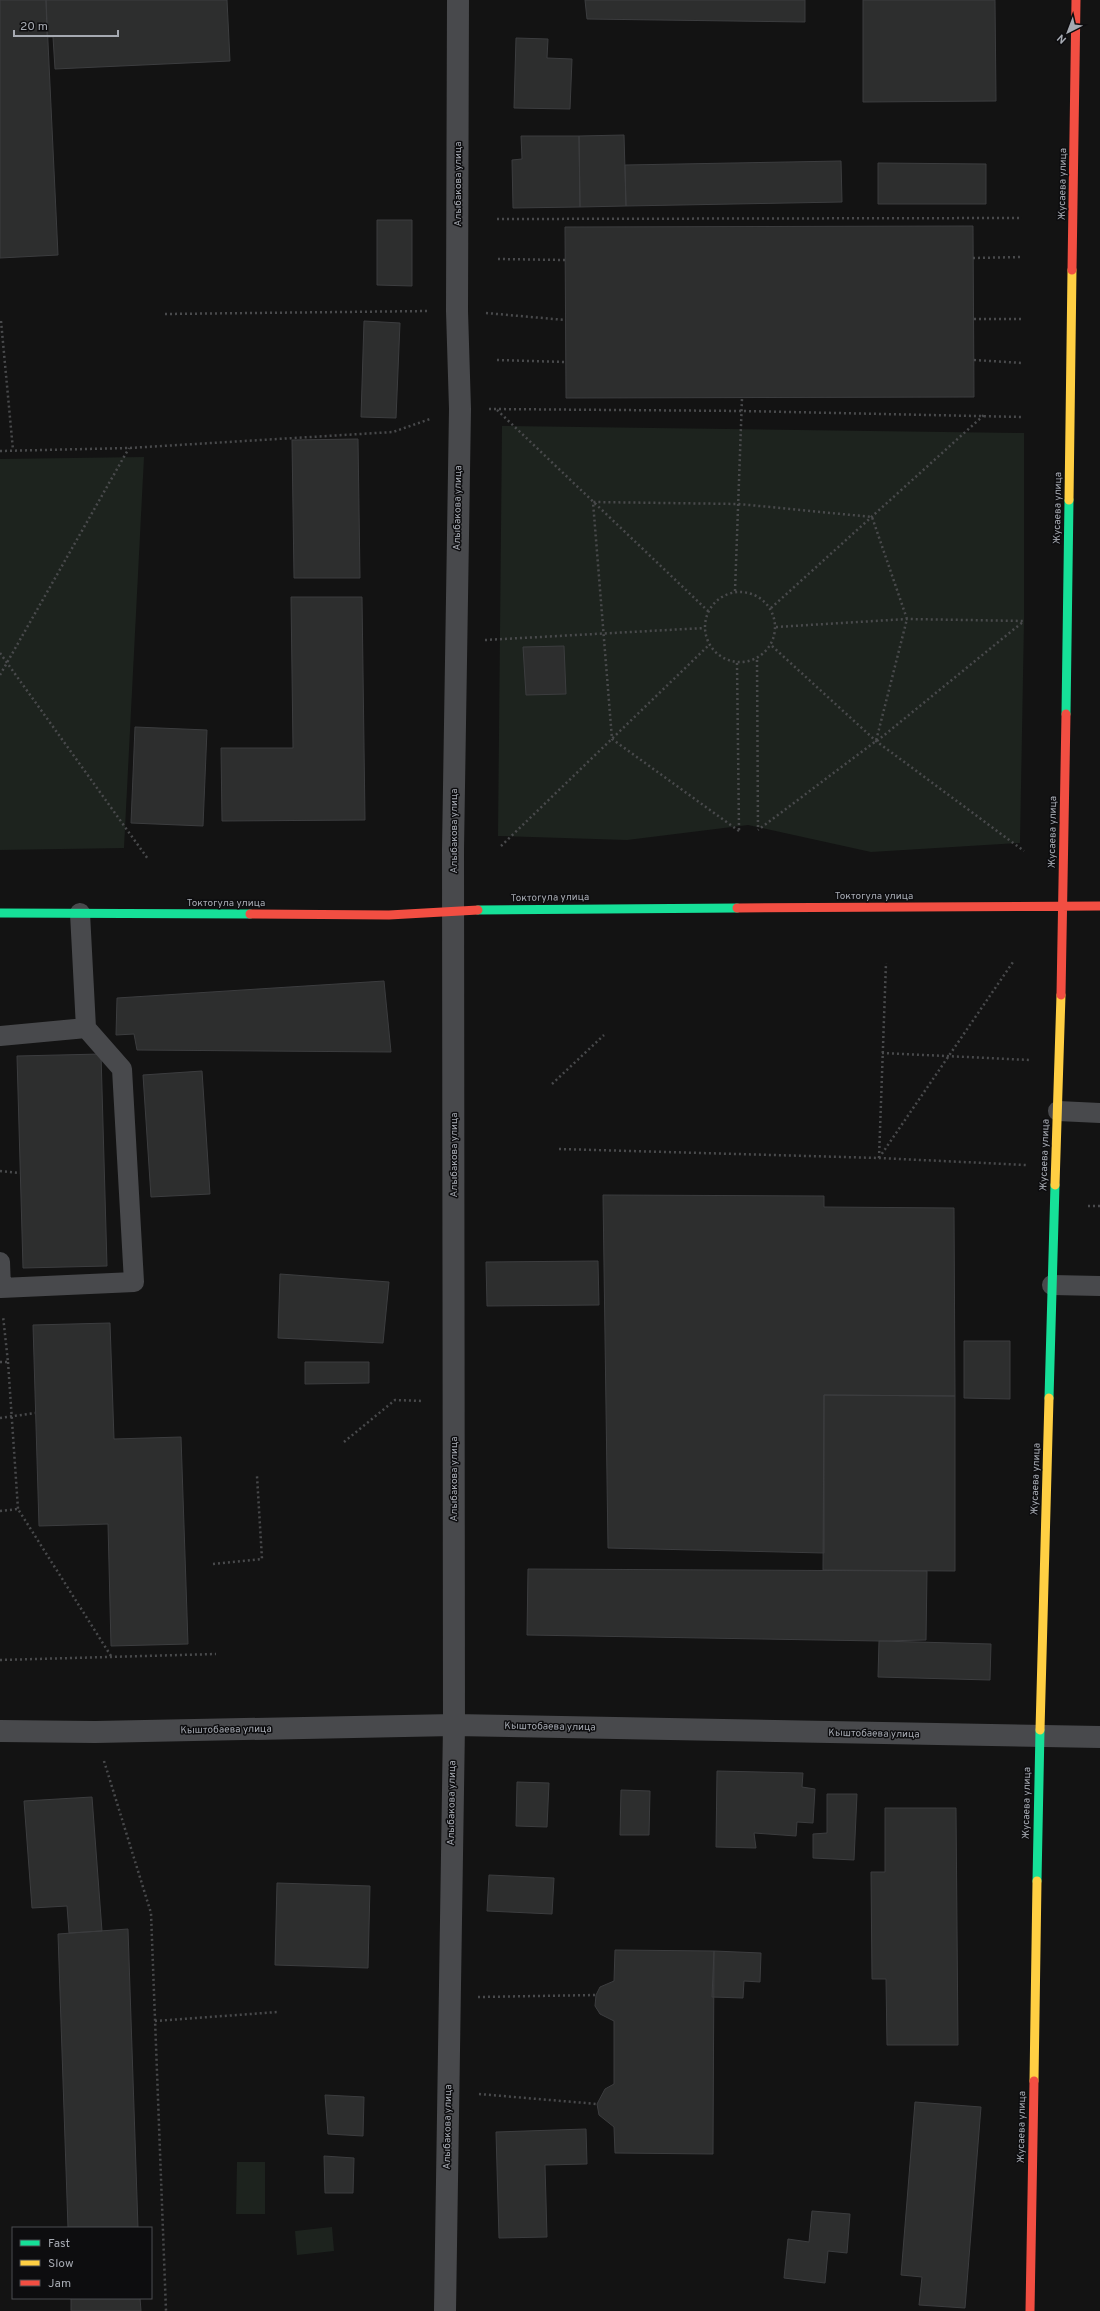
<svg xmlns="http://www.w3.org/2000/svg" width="1100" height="2311" font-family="Overpass,sans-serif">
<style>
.green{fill:#1d231e}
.building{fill:#2d2e2e;stroke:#3c3d3f}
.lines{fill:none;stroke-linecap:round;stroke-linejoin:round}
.path{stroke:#494a4c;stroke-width:2.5;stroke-dasharray:2 3;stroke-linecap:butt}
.lane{stroke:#48494c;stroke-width:20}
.street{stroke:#48494c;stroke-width:22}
.fast{stroke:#16e098;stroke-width:9}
.slow{stroke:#ffcf43;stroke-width:9}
.jam{stroke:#f24e42;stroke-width:9}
.labels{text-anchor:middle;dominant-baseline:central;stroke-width:3;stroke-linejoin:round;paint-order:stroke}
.street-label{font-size:10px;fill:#a6aab2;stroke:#0d0d0f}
</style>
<rect width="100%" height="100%" fill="#131313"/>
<path class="green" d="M502,426L1024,433V621L1020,843L871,852L748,825L627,840L498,836Z
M144,457L124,848L0,850V459Z
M237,2162H265V2214H236Z
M332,2227L334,2251L297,2255L295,2231Z"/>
<path class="building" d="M0,0H46L58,255L0,258Z
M46,0H227L230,61L55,69L53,37H47Z
M585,0H805V22L587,19Z
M863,0H995L996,101L863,102Z
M516,38L548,39L547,58L572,59L570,109L514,108Z
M624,135L626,206L580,207L579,136Z
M521,136H579L580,207L513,208L512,160L522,159Z
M841,161L842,202L626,206L625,165Z
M878,163L986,164V204H878Z
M377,220H412V286L377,285Z
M973,226L974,397L566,398L565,227Z
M364,321L400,323L396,418L361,417Z
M358,439L360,578H294L292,440Z
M291,597H362L365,820L222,821L221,748H293Z
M564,646L566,694L526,695L523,647Z
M135,727L207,730L203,826L131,823Z
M384,981L391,1052L137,1050L134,1034L116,1035L117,998Z
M101,1054L107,1266L23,1268L17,1056Z
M202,1071L210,1194L151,1197L143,1075Z
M603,1195L824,1196V1207L954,1208L955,1396L824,1395V1553L608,1548Z
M598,1261L599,1305L487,1306L486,1262Z
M280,1274L389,1282L383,1343L278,1338Z
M110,1323L114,1439L181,1437L188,1644L111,1646L108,1524L39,1526L33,1325Z
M964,1341H1010V1399L964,1398Z
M305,1362H369V1383L305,1384Z
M824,1395L955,1396V1571L823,1570Z
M528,1569L927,1571L926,1640L879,1641L527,1635Z
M879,1641L991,1644L990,1680L878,1677Z
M717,1771L803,1773L802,1787L815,1789L813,1823L797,1822L796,1836L754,1833L756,1848L716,1847Z
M517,1782L549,1783L547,1827L516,1826Z
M621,1790L650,1791L649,1835H620Z
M827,1794H857L854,1860L813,1858V1834L827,1833Z
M92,1797L102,1931L69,1933L67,1906L32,1908L24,1801Z
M885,1808H956L958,2045H887L886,1979H872L871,1872H885Z
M489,1875L554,1878L552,1914L487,1911Z
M277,1883L370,1886L368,1968L275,1965Z
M128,1929L138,2228H68L58,1934Z
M615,1950L714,1951L713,2154L615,2153L614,2127L599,2115L597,2104L605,2089L614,2084V2021L600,2014L595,2006L596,1995L600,1987L614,1981Z
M714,1951L761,1953L760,1982L744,1981L743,1998L712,1997Z
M325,2095L364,2097L363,2136L328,2134Z
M915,2102L981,2107L965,2308L919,2305L922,2277L901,2275Z
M586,2129L587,2164L545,2165L547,2237L499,2238L496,2132Z
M324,2156L354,2158L353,2193H325Z
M812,2211L850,2214L847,2253L828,2251L825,2283L784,2278L788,2239L809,2242Z
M71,2298H140L141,2311H71Z"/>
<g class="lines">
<path class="path" d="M497,219L1022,218
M973,258L1022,257
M498,259L565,260
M486,313L565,320
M165,314L429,311
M974,319H1022
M1,321L13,450
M497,360L565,362
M974,360L1022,363
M489,409L743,411L1022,417
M497,410L708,611
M0,451L129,448L393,432L430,419
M735,591L742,398
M705 627a35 35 0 1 1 70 0a35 35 0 1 1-70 0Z
M771,608L984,415
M776,627L907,619L1024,621
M485,640L704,628
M772,646L876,741L1024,851
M0,653L148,859
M757,660L758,830
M737,663L739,830
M0,675L129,448
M877,741L1024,621
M739,831L612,739L593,502L739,504L872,517L907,619L876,741L758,830
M501,846L709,645
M882,1053L1030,1060
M552,1084L604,1035
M559,1149L879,1158L1026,1165
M879,1158L1013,962
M879,1158L886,963
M0,1171L20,1173
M1088,1206H1100
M0,1362H8L3,1316
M8,1362L18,1509
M0,1418L35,1413
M344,1442L395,1400L423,1401
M0,1511L18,1509L111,1656
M213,1564L262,1559L257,1476
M0,1660L216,1654
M104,1761L151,1913L166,2311
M478,1997L596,1995
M155,2021L278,2012
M479,2094L597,2104"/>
<path class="lane" d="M0,1036L86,1028
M1058,1111L1100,1113
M0,1262L1,1288L134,1282L122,1069L86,1028L80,913
M1052,1285L1100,1286"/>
<path class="street" d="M0,1731L95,1732L454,1725L1100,1737
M445,2311L454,1725L453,850L460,409L457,311L458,0"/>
<path class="fast" d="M1066,714L1069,500
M478,910L737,908
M0,913L250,914
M1049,1398L1055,1185
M1037,1881L1040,1730"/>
<path class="slow" d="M1069,500L1072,270
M1055,1185L1061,995
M1040,1730L1049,1398
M1034,2081L1037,1881"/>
<path class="jam" d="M1072,270L1076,0
M737,908L1100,906
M250,914L389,915L478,910
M1061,995L1066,714
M1030,2311L1034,2081"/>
</g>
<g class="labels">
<g class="street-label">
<text transform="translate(458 184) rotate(-90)">Алыбакова улица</text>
<text transform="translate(1063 184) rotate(-89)">Жусаева улица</text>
<text transform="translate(458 508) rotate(-89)">Алыбакова улица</text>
<text transform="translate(1058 508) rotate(-89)">Жусаева улица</text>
<text transform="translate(454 831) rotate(-90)">Алыбакова улица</text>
<text transform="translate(1053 832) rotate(-89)">Жусаева улица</text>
<text x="874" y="896">Токтогула улица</text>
<text transform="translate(550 898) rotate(-1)">Токтогула улица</text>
<text x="226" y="903">Токтогула улица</text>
<text transform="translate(454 1155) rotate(-90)">Алыбакова улица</text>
<text transform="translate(1045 1155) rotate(-88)">Жусаева улица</text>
<text transform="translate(454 1479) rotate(-90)">Алыбакова улица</text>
<text transform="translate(1036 1479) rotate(-88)">Жусаева улица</text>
<text transform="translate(550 1727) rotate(1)">Кыштобаева улица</text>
<text transform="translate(226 1730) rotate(-1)">Кыштобаева улица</text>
<text transform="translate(874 1734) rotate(1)">Кыштобаева улица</text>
<text transform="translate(452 1803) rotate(-89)">Алыбакова улица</text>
<text transform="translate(1027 1803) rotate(-89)">Жусаева улица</text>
<text transform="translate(448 2127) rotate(-89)">Алыбакова улица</text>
<text transform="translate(1022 2127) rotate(-89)">Жусаева улица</text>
</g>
</g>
<rect x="12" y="2227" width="140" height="72" fill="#0d0d0f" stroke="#4a4c50"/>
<rect x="20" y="2240" width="20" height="6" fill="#16e098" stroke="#4a4c50"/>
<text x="48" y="2247" font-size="12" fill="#a6aab2">Fast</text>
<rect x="20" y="2260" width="20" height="6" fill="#ffcf43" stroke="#4a4c50"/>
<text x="48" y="2267" font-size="12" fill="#a6aab2">Slow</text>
<rect x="20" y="2280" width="20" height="6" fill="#f24e42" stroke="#4a4c50"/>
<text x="48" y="2287" font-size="12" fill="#a6aab2">Jam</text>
<g transform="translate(1068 32) rotate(222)" stroke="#0d0d0f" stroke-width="3" paint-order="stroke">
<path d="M0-3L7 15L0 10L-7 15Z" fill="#a6aab2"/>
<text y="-6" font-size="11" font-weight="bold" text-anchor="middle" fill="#a6aab2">N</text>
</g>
<path d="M14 30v6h104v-6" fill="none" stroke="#a6aab2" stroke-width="2"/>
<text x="20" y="30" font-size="12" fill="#a6aab2" stroke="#0d0d0f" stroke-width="3" paint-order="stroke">20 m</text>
</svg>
